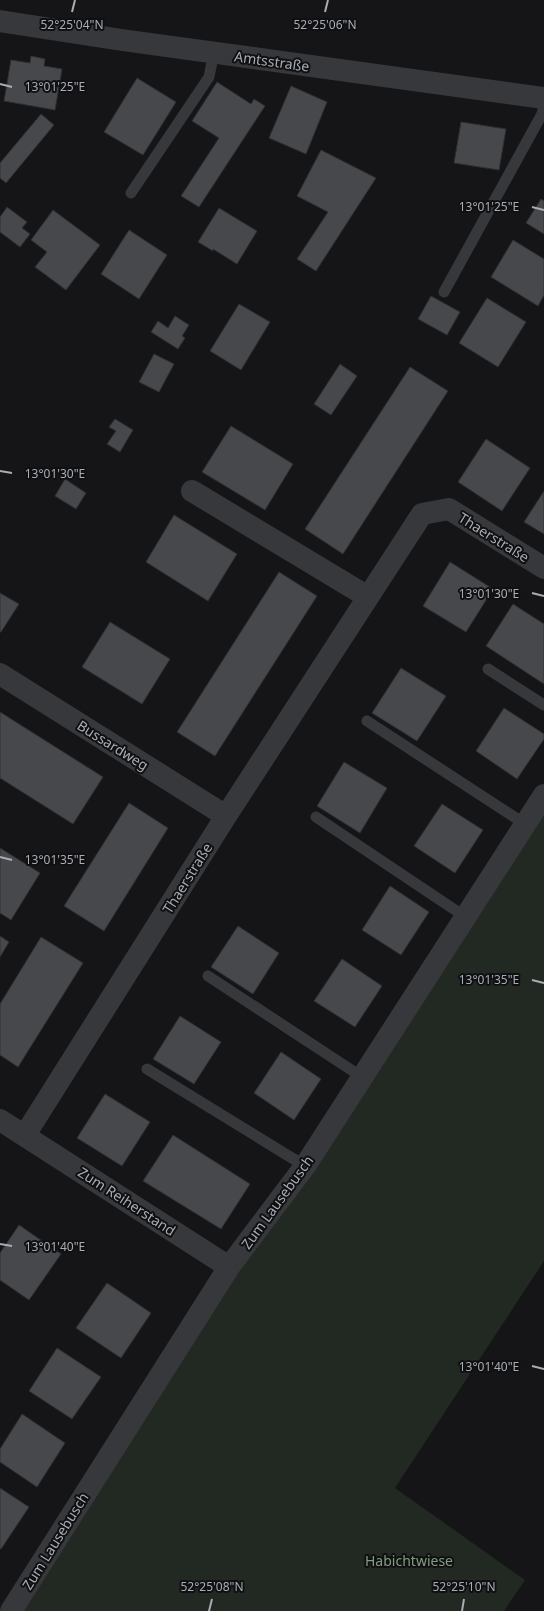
<svg xmlns="http://www.w3.org/2000/svg" width="544" height="1611" font-family="'Noto Sans',sans-serif">
<style>
.green{fill:#222822}
.building{fill:#47484c;stroke:#2f3032}
.lines{fill:none;stroke-linecap:round;stroke-linejoin:round}
.lane{stroke:#37383b;stroke-width:11}
.street{stroke:#37383b;stroke-width:22}
.ticks{fill:none;stroke:#a8adb5;stroke-width:2}
.labels{text-anchor:middle;dominant-baseline:central;stroke-width:4;stroke-linejoin:round;paint-order:stroke}
.street-label{font-size:14px;fill:#a8adb5;stroke:#101012}
.park-label{font-size:14px;fill:#829e81;stroke:#101012}
.ticks-label{font-size:12px;text-anchor:middle;fill:#a8adb5;stroke:#101012;stroke-width:4;stroke-linejoin:round;paint-order:stroke}
</style>
<rect width="100%" height="100%" fill="#151517"/>
<path class="green" d="M544,795V1261L395,1488L525,1580L504,1611H11Z"/>
<path class="building" d="M31,56L45,59L44,66L62,69L55,110L4,101L11,60L30,63Z
M137,78L176,102L143,155L104,132Z
M217,82L251,104L254,99L265,106L199,207L181,196L219,138L192,121Z
M291,86L327,102L306,154L269,138Z
M41,114L54,125L6,183L0,178V163Z
M461,122L506,129L499,170L454,163Z
M321,150L376,178L316,271L297,259L328,212L297,196Z
M541,199L544,201V234L526,223Z
M7,207L27,222L22,228L30,234L20,247L0,232V217Z
M219,208L257,231L237,264L213,249V251L198,242Z
M53,210L100,245L66,290L35,267L47,252L31,240Z
M129,230L167,255L139,299L101,274Z
M513,240L544,259V295L538,306L491,277Z
M431,296L460,312L447,335L418,319Z
M487,298L526,322L498,367L459,343Z
M239,304L270,322L241,370L210,351Z
M175,316L189,325L182,336L185,338L178,349L151,332L158,321L168,328Z
M154,354L174,364L159,392L139,382Z
M340,364L357,376L331,415L314,404Z
M410,367L448,391L343,554L305,529Z
M115,419L133,430L120,452L107,444L116,431L109,427Z
M231,426L293,464L265,510L202,472Z
M486,439L530,468L502,511L458,482Z
M65,479L86,493L76,509L55,496Z
M544,491V534L524,522Z
M174,515L237,554L208,601L146,562Z
M450,562L493,589L466,632L423,606Z
M279,572L317,596L215,756L177,732Z
M0,593L19,604L1,632H0Z
M513,604L544,624V684L486,646Z
M110,622L170,659L142,704L82,667Z
M401,668L446,696L417,741L372,713Z
M504,708L544,734V739L517,779L476,751Z
M0,712L103,777L73,824L0,778Z
M344,762L387,788L360,833L317,806Z
M129,803L168,828L104,931L64,906Z
M442,804L483,830L455,873L414,846Z
M0,848L40,873L11,920L0,913Z
M390,886L429,912L401,955L362,930Z
M238,926L279,953L253,994L211,967Z
M0,936L9,942L0,957Z
M41,937L83,963L18,1067L0,1055V1004Z
M342,959L382,986L355,1027L314,1001Z
M180,1016L221,1042L194,1084L153,1059Z
M281,1052L321,1079L294,1120L254,1093Z
M105,1094L150,1122L122,1166L77,1138Z
M173,1135L250,1184L221,1229L143,1181Z
M19,1225L61,1254L29,1300L0,1280V1253Z
M107,1283L151,1313L121,1358L76,1328Z
M57,1348L101,1377L72,1419L29,1391Z
M22,1414L65,1443L37,1487L0,1462V1449Z
M0,1488L29,1507L1,1549H0Z"/>
<g class="lines">
<path class="lane" d="M131,193L209,77L214,52
M444,292L542,114L544,105
M488,669L544,705
M367,721L525,824
M316,817L464,916
M208,976L362,1077
M147,1069L305,1166"/>
<path class="street" d="M0,21L122,40L544,98
M192,491L368,597
M0,674L226,816
M0,1120L229,1267
M25,1135L226,816L422,514L449,509L544,568
M11,1611L229,1267L305,1166L544,795"/>
</g>
<path class="ticks" d="M72,12L75,0M325,12L328,0M0,84L12,87M532,207L544,210M0,471L12,473M532,593L544,596M0,857L12,860M532,980L544,983M0,1244L12,1246M532,1366L544,1369M209,1611L212,1599M462,1611L464,1599"/>
<g class="labels">
<g class="street-label">
<text transform="translate(272 61) rotate(8)">Amtsstraße</text>
<text transform="translate(494 537) rotate(32)">Thaerstraße</text>
<text transform="translate(113 745) rotate(32)">Bussardweg</text>
<text transform="translate(187 878) rotate(-58)">Thaerstraße</text>
<text transform="translate(127 1201) rotate(33)">Zum Reiherstand</text>
<text transform="translate(277 1202) rotate(-54)">Zum Lausebusch</text>
<text transform="translate(55 1541) rotate(-58)">Zum Lausebusch</text>
</g>
<g class="park-label">
<text x="409" y="1560">Habichtwiese</text>
</g>
</g>
<g class="ticks-label">
<text x="72" y="29">52°25'04"N</text>
<text x="325" y="29">52°25'06"N</text>
<text x="55" y="91">13°01'25"E</text>
<text x="489" y="211">13°01'25"E</text>
<text x="55" y="478">13°01'30"E</text>
<text x="489" y="598">13°01'30"E</text>
<text x="55" y="864">13°01'35"E</text>
<text x="489" y="984">13°01'35"E</text>
<text x="55" y="1251">13°01'40"E</text>
<text x="489" y="1371">13°01'40"E</text>
<text x="212" y="1591">52°25'08"N</text>
<text x="464" y="1591">52°25'10"N</text>
</g>
</svg>
